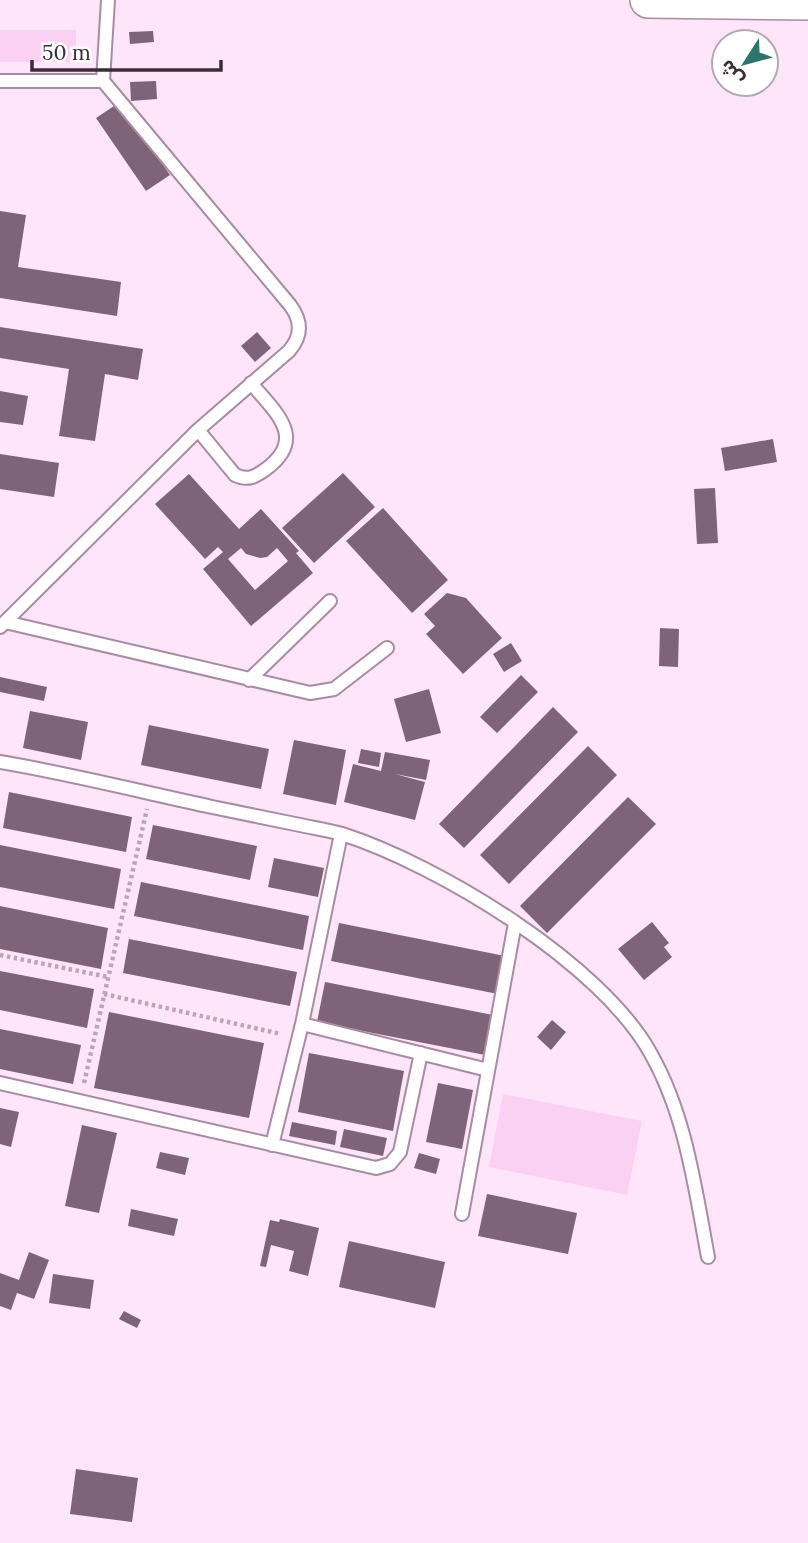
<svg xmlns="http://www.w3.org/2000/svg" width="808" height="1543" font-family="Lora,'Noto Sans Arabic',serif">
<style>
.green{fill:#fad1f2}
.building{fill:#7e6379;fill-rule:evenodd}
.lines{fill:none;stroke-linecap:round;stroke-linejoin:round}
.service-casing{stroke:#a98ca3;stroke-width:16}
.secondary-casing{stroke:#a98ca3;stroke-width:38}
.path{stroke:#bba6b6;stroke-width:4.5;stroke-dasharray:3.5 3.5;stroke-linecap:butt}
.service{stroke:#fff;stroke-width:12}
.secondary{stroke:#fff;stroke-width:35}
</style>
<rect width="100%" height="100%" fill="#ffe5f9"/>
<path class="green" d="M0,30H76V62H0Z
M503,1094L642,1121L627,1195L489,1167Z"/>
<path class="building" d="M153,31L154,42L130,44L129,32Z
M156,81L157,99L131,101L130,82Z
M120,102L170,175L146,191L96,118Z
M0,211L26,215L18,267L121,282L117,316L0,298Z
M0,327L143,349L138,380L105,374L95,441L59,436L69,369L0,358Z
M257,332L271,348L255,362L241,346Z
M0,391L28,396L23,425L0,422Z
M773,439L777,462L725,471L721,448Z
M0,454L59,463L54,497L0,489Z
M343,473L375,507L314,563L282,528Z
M189,474L239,529L261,509L299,551L296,553L313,573L251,626L203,569L223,552L218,547L205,559L155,504ZM241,548L246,554L260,558L267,557L277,548L288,561L255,590L228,559Z
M715,488L718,543L697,544L694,489Z
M383,508L448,580L412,613L346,541Z
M447,593L466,598L502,638L463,674L426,634L435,626L424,614Z
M660,628L679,629L678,667L659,666Z
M511,643L522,661L504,672L493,654Z
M521,675L538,692L497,733L480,717Z
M0,677L47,687L44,701L0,692Z
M429,689L441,733L406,742L394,699Z
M553,707L578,732L464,848L439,824Z
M30,711L88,722L81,760L23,748Z
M149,725L269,749L261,789L141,765Z
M294,740L346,750L336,805L283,794Z
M588,746L617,775L509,884L480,855Z
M361,749L381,753L379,767L358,763Z
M385,752L430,760L426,780L395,774L425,782L415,820L344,802L353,764L381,771Z
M9,792L132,817L126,852L3,828Z
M628,797L656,824L547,933L520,906Z
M153,825L257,846L250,880L146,859Z
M0,845L121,869L114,909L0,887Z
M274,858L324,868L318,897L268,887Z
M141,882L309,916L303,950L134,916Z
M0,906L108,928L101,969L0,949Z
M652,922L669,943L664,947L672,957L644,980L618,949Z
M339,923L505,956L498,994L331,961Z
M129,939L297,972L290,1006L123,973Z
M0,971L94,989L87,1028L0,1010Z
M325,982L493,1015L485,1055L317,1022Z
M109,1012L264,1043L249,1118L94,1088Z
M552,1020L566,1032L551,1050L537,1037Z
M0,1029L81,1045L73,1084L0,1069Z
M309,1053L404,1071L393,1131L298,1112Z
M438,1083L473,1090L462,1149L426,1142Z
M0,1108L19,1112L11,1147L0,1144Z
M292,1122L337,1131L335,1145L289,1136Z
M82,1125L117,1133L99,1213L65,1206Z
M344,1129L387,1138L383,1156L340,1147Z
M160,1152L189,1158L185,1175L156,1168Z
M419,1153L440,1159L436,1174L414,1168Z
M487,1194L577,1213L568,1254L478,1236Z
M131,1209L178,1219L174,1236L128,1226Z
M280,1219L319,1228L308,1276L289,1271L294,1251L271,1245L266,1267L260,1266L270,1220L279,1222Z
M349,1241L445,1262L435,1308L339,1287Z
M29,1252L49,1260L34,1299L17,1293L11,1310L0,1306V1273L19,1280Z
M53,1274L94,1280L90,1309L49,1303Z
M124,1311L141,1320L137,1328L119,1319Z
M76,1469L138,1478L132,1522L70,1514Z"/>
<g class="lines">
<defs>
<path id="service" d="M0,81H103L108,0
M198,430L235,475C248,481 255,477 266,469C308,438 275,412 251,383
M5,622L310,693L334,689L387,648
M0,627L198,430L289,351C302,336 302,321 290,305L103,81
M249,680L330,601
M0,762C71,774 142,792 212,807C242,813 271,819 300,825C314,828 329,830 342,834C439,865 602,964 651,1054C686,1116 695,1188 708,1257
M302,1024L488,1070
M0,1083L376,1168L390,1164L400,1152L421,1053
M272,1145L302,1024L341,834
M462,1214L515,923"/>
<path id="secondary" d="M648,0L808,2"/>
</defs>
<use href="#service" class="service-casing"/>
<use href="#secondary" class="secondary-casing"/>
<path class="path" d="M0,955L108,977
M104,994L281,1034
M84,1083L147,809"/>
<use href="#service" class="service"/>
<use href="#secondary" class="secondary"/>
</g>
<g transform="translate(745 63) rotate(234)"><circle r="33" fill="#ffffff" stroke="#afabae" stroke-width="2"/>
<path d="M0-5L12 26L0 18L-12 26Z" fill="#2e746b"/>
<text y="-10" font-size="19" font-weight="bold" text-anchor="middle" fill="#382c35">ش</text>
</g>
<path d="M32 60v10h189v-10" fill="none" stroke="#382c35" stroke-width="3.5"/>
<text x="42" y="60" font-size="21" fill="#382c35" stroke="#ffffff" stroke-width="5" paint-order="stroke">50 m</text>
</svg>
